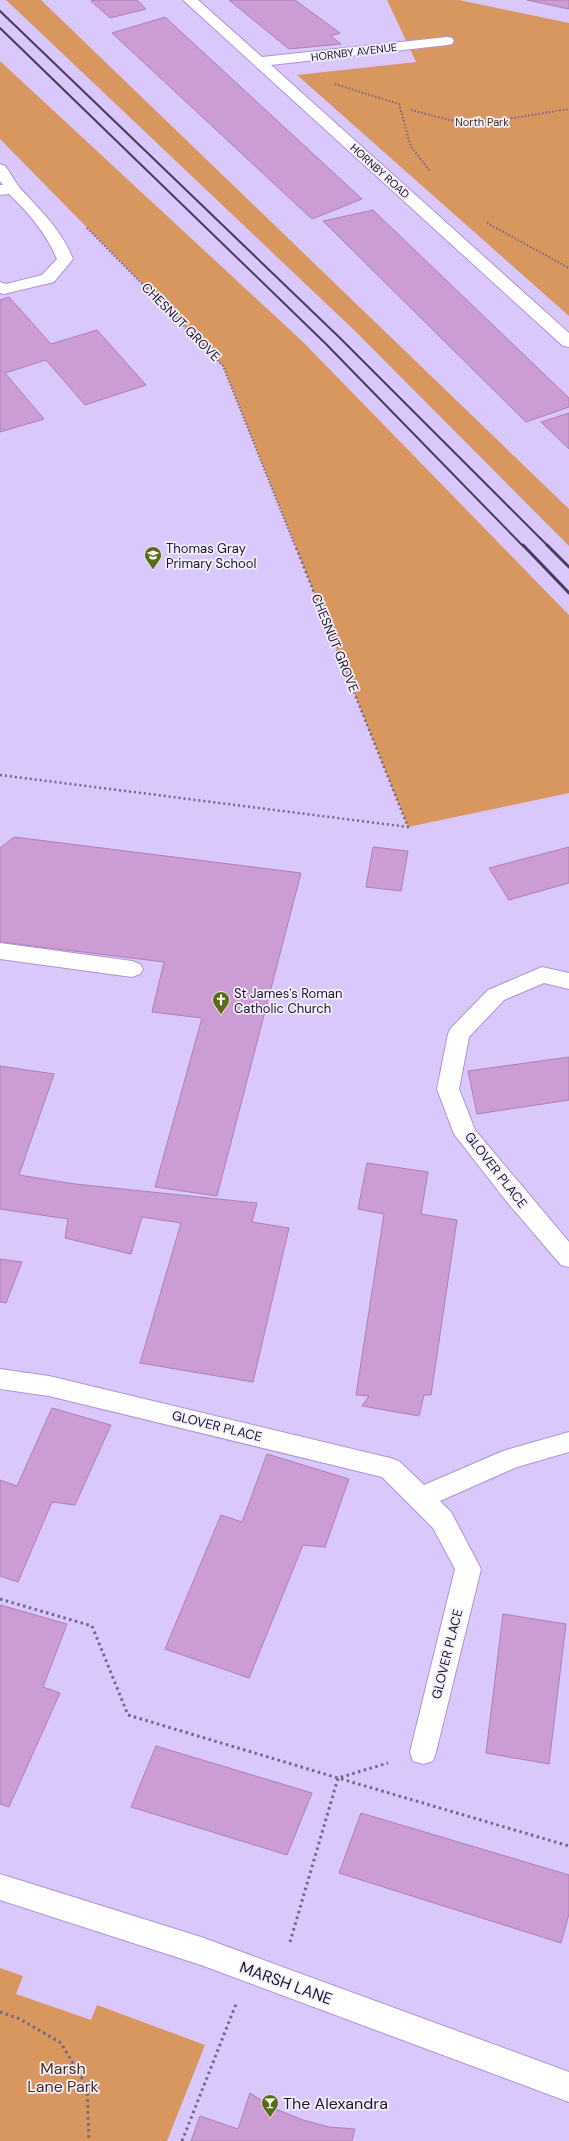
<svg xmlns="http://www.w3.org/2000/svg" width="569" height="2141" font-family="'DM Sans',sans-serif">
<style>
.green{fill:#d8975e}
.building{fill:#cc9dd5;stroke:#ad7fb6}
.lines{fill:none;stroke-linecap:round;stroke-linejoin:round}
.minor-casing{stroke:#ad95d5;stroke-width:2}
.major-casing{stroke:#ad95d5;stroke-width:2}
.path-far2{stroke:#74668b;stroke-width:2;stroke-dasharray:1.5 2;stroke-linecap:butt}
.path-far1{stroke:#74668b;stroke-width:2.5;stroke-dasharray:2 3;stroke-linecap:butt}
.path{stroke:#74668b;stroke-width:3;stroke-dasharray:2.5 3.5;stroke-linecap:butt}
.minor{fill:#fff;fill-rule:evenodd}
.major{fill:#fff;fill-rule:evenodd}
.rail-far1{stroke:#483c5b;stroke-width:2}
.rail{stroke:#483c5b;stroke-width:3}
.labels{text-anchor:middle;dominant-baseline:central;stroke-width:3.5;stroke-linejoin:round;paint-order:stroke}
.far-street-label{font-size:11px;fill:#1e142d;stroke:#f4f0fe}
.far-park-label{font-size:11px;fill:#4a2e14;stroke:#f4f0fe}
.street-label{font-size:13px;fill:#1e142d;stroke:#f4f0fe}
.poi-label{font-size:13px;fill:#1e142d;stroke:#f4f0fe;text-anchor:start}
.near-street-label{font-size:16px;fill:#1e142d;stroke:#f4f0fe}
.near-park-label{font-size:16px;fill:#4a2e14;stroke:#f4f0fe}
.near-poi-label{font-size:16px;fill:#1e142d;stroke:#f4f0fe;text-anchor:start}
</style>
<rect width="100%" height="100%" fill="#dac7fc"/>
<path class="green" d="M6,0H41L569,509V546L355,331Z
M387,0H459L569,23V316L297,75L416,62Z
M0,61L304,343L569,615V793L408,827L223,366L0,139Z
M0,1968L23,1976L16,1994L91,2020L97,2005L205,2045L167,2141H0Z"/>
<path class="building" d="M95,0H137L146,9L110,18L91,1Z
M229,0H295L340,33L331,36L341,44L289,49Z
M527,0H569V9Z
M165,17L362,199L312,219L112,33Z
M373,210L569,398V407L526,422L323,221Z
M9,297L51,344L97,330L146,385L85,405L46,360L5,373L44,419L0,432V300Z
M569,413V449L541,422Z
M14,837L301,873L217,1196L155,1187L202,1018L152,1012L164,962L0,942V848Z
M373,847L408,851L401,891L366,887Z
M569,847V883L509,900L489,868Z
M569,1057V1100L477,1114L468,1071Z
M0,1066L54,1074L19,1175L75,1184L257,1203L252,1222L289,1228L253,1382L140,1363L181,1223L142,1217L131,1254L65,1238L68,1219L0,1209Z
M367,1163L428,1172L421,1214L457,1220L431,1395H424L419,1416L362,1406L369,1396L356,1395L384,1214L358,1209Z
M0,1259L22,1262L6,1303L0,1302Z
M52,1408L111,1425L75,1505L52,1502L18,1582L0,1576V1480L17,1486Z
M267,1454L349,1479L325,1547L303,1545L249,1678L165,1649L221,1515L242,1522Z
M0,1605L67,1624L43,1687L60,1693L9,1807L0,1804Z
M503,1614L566,1624L549,1764L486,1753Z
M156,1746L312,1793L287,1855L131,1807Z
M361,1813L569,1875V1914L561,1943L339,1873Z
M250,2093L273,2108L303,2120L329,2127L355,2129L352,2141H191L200,2116L238,2129Z"/>
<g class="lines">
<defs>
<path id="minor" d="M183,0H198L262,57L447,37L452,38L454,41L452,44L447,45L271,65L569,333V347L563,346Z
M0,164L5,166C10,172 14,180 19,187C40,210 61,229 73,259L54,282L4,294L0,293V282L6,284L42,275L57,259C46,233 29,213 9,194L0,195V185H3L0,181Z
M0,943L132,961L140,964L143,969L140,974L132,977L0,959Z
M542,967L569,973V989L544,983L504,1000L469,1037L459,1089L475,1130L569,1242V1267L561,1265L507,1202L454,1134L437,1089L448,1034L451,1028L488,990Z
M0,1369L49,1376L390,1458L399,1461L424,1485L503,1451L569,1432V1452L517,1467L440,1501L451,1512L481,1569L436,1752L433,1761L423,1764L413,1761L410,1752L455,1569L433,1528L382,1477L49,1396L0,1389Z"/>
<path id="major" d="M0,1874L201,1937L569,2072V2102L201,1965L0,1900Z"/>
</defs>
<use href="#minor" class="minor-casing"/>
<use href="#major" class="major-casing"/>
<path class="path-far2" d="M335,84L399,104L411,147L430,171
M411,110L449,120L488,122L569,109
M487,223L569,268
M87,228L223,366L295,546"/>
<path class="path-far1" d="M0,775L408,827L295,545"/>
<path class="path" d="M0,1599L92,1626L128,1715L338,1778L388,1763
M290,1942L338,1778L569,1846
M0,2012L20,2019L61,2043L87,2087L89,2141
M182,2141L236,2004"/>
<use href="#minor" class="minor"/>
<use href="#major" class="major"/>
<path class="rail-far1" d="M0,11L341,339L548,546
M0,28L326,344L523,546"/>
<path class="rail" d="M523,545L569,593
M547,545L569,567"/>
</g>
<defs>
<symbol id="school-pin" viewBox="-11 -11 22 30"><path d="M0 17L-7.5 6A9.5 9.5 0 1 1 7.5 6Z" fill="#5b6c19" stroke="#f4f0fe"/><path d="M0-5L7-2L0 1L-7-2ZM-4 1L0 2.5L4 1V4Q0 6-4 4Z" fill="#fff"/></symbol>
<symbol id="church-pin" viewBox="-11 -11 22 30"><path d="M0 17L-7.5 6A9.5 9.5 0 1 1 7.5 6Z" fill="#5b6c19" stroke="#f4f0fe"/><path d="M-1.2-6h2.4v3.5h3.3v2.4h-3.3V6h-2.4V-.1h-3.3v-2.4h3.3Z" fill="#fff"/></symbol>
<symbol id="bar-pin" viewBox="-11 -11 22 30"><path d="M0 17L-7.5 6A9.5 9.5 0 1 1 7.5 6Z" fill="#5b6c19" stroke="#f4f0fe"/><path d="M-6-5H6L.8 .8V4.5H3.5V6h-7V4.5H-.8V.8Z" fill="#fff"/></symbol>
</defs>
<g fill-rule="evenodd">
<use href="#school-pin" x="143" y="545" width="20" height="27"/>
<use href="#church-pin" x="211" y="990" width="20" height="27"/>
<use href="#bar-pin" x="260" y="2093" width="20" height="27"/>
</g>
<g class="labels">
<g class="far-street-label">
<text transform="translate(354 52) rotate(-7)">HORNBY AVENUE</text>
<text transform="translate(380 171) rotate(42)">HORNBY ROAD</text>
</g>
<g class="far-park-label">
<text x="482" y="122">North Park</text>
</g>
<g class="street-label">
<text transform="translate(181 322) rotate(45)">CHESNUT GROVE</text>
<text transform="translate(335 643) rotate(68)">CHESNUT GROVE</text>
<text transform="translate(496 1170) rotate(52)">GLOVER PLACE</text>
<text transform="translate(217 1426) rotate(14)">GLOVER PLACE</text>
<text transform="translate(447 1654) rotate(-76)">GLOVER PLACE</text>
</g>
<g class="poi-label">
<text x="166" y="548">Thomas Gray<tspan x="166" dy="15">Primary School</tspan></text>
<text x="234" y="993">St James's Roman<tspan x="234" dy="15">Catholic Church</tspan></text>
</g>
<g class="near-street-label">
<text transform="translate(286 1983) rotate(20)">MARSH LANE</text>
</g>
<g class="near-park-label">
<text x="63" y="2068">Marsh<tspan x="63" dy="18">Lane Park</tspan></text>
</g>
<g class="near-poi-label">
<text x="283" y="2103">The Alexandra</text>
</g>
</g>
</svg>
